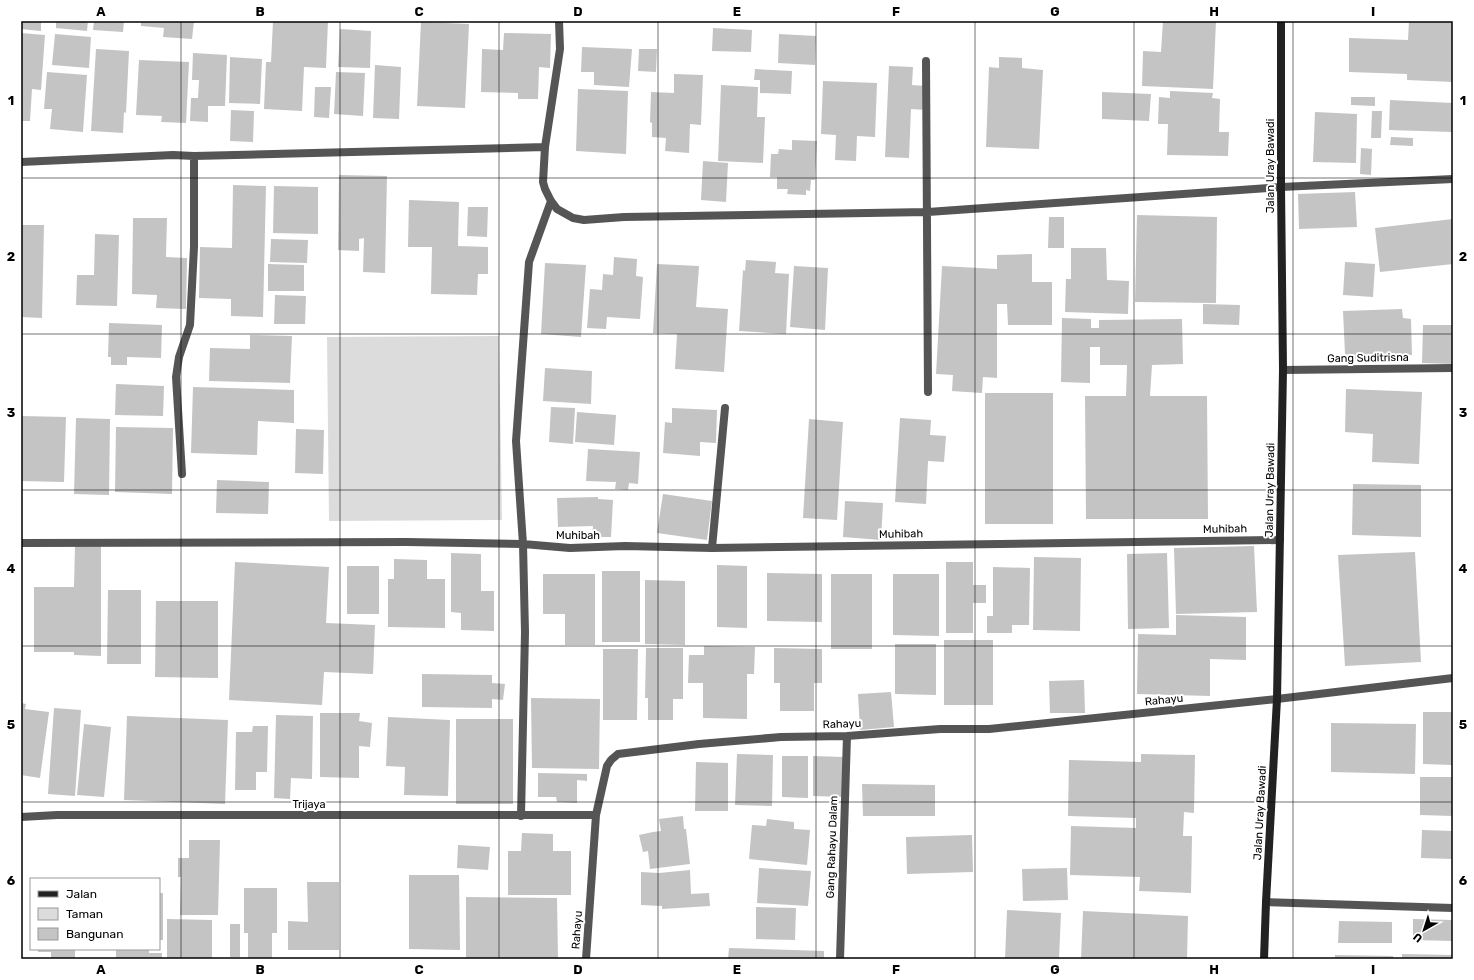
<svg xmlns="http://www.w3.org/2000/svg" width="1474" height="980" font-family="Rubik,sans-serif">
<style>
.green{fill:#dcdcdc}
.building{fill:#c4c4c4}
.lines{fill:none;stroke-linecap:round;stroke-linejoin:round}
.street{stroke:#555;stroke-width:8}
.secondary{stroke:#222;stroke-width:8}
.grid{fill:none;stroke:#000;stroke-width:1;stroke-opacity:0.55}
.labels{text-anchor:middle;dominant-baseline:central;stroke-width:4;stroke-linejoin:round;paint-order:stroke}
.street-label{font-size:11px;fill:#000;stroke:#fff}
.neatline{fill:none;stroke:#000;stroke-width:1.5}
.grid-label{font-size:13px;text-anchor:middle;font-weight:bold;fill:#000}
</style>
<rect width="100%" height="100%" fill="#fff"/>
<path class="green" d="M499,336L502,520L329,521L327,337Z"/>
<path class="building" d="M21,21H41V31L21,29Z
M56,21H88L87,31L56,28Z
M94,21H124L123,32L93,30Z
M141,21H194L192,39L163,37L164,28L141,26Z
M273,21H328L326,68L304,67L302,111L264,109L266,62H271Z
M1163,21H1216L1213,89L1142,86L1143,51L1161,52Z
M1409,21H1453V82L1407,80V74L1349,72V38L1408,40Z
M421,22L469,24L465,108L417,106Z
M713,28L752,30L751,52L712,51Z
M340,29L371,31L370,68L338,67Z
M21,33L45,35L41,90L32,89L30,121H21Z
M504,33L551,34L550,68L539,67L538,99H518V93L481,92L482,49L503,50Z
M55,34L91,37L89,68L52,65Z
M779,34L816,36L815,65L778,63Z
M582,47L632,49L629,87L594,85V72H581Z
M96,49L129,51L126,113L124,112L123,133L91,131Z
M639,49H657L656,72L638,71Z
M193,53L227,55L225,106H208V122L190,121L191,98H198L199,80H192Z
M230,57L262,59L260,104L229,103Z
M999,57L1022,58V68L1043,70L1039,149L986,147L989,67L999,68Z
M139,60L189,62L186,123L161,122L162,116L136,115Z
M375,65L401,67L399,119L373,118Z
M889,66L913,67L912,85L926,86V110L911,109L909,158L885,157Z
M755,69L792,71L791,94L760,93V80H754Z
M47,72L87,75L83,132L50,129L52,109H44Z
M336,72L365,73L363,116L334,114Z
M674,74L703,75L701,125L690,124L689,153L665,151L666,138L652,137V123L650,122L651,92L674,93Z
M823,81L877,83L875,137L857,136L856,161L835,160L836,135L821,134Z
M721,85L758,87L757,117H765L763,163L718,161Z
M315,87H331L329,118L314,117Z
M578,89L628,91L626,154L576,151Z
M1170,91L1213,93L1212,98L1220,99L1219,132H1229L1228,156L1167,155L1168,124H1158L1159,97L1170,98Z
M1102,92L1151,94L1149,121L1102,119Z
M1351,97H1375V106L1351,105Z
M1390,100L1453,103L1452,132L1389,130Z
M231,110L254,111L253,142L230,141Z
M1372,111H1382L1381,138H1371Z
M1315,112L1357,114L1356,163L1313,162Z
M1391,137L1413,138V146L1390,145Z
M792,140L817,141L815,180H811L810,191L806,190V195L787,194L788,189H777V177H770L771,154H778L779,149L792,150Z
M1361,148L1372,149L1371,175L1360,174Z
M703,161L728,163L726,202L701,200Z
M339,175L387,176L385,273L363,272L364,238L359,239V251L338,250Z
M233,185L266,186L263,317L231,316V299L199,298L200,247L232,248Z
M274,186L318,187V234L273,233Z
M1355,192L1357,227L1299,229L1298,194Z
M409,200L459,202L458,246L488,247V274H478L477,295L431,294L432,247H408Z
M468,207H488L487,237L467,236Z
M1137,215L1217,217L1216,303L1135,302Z
M1049,217H1064V248H1048Z
M133,218H167L166,257L187,258L186,309L156,308L157,295L132,294Z
M1453,219V264L1380,272L1375,228Z
M21,225H44L42,318L21,317Z
M95,234L119,235L117,306L76,305L77,275H94Z
M271,239L308,240L307,263L270,262Z
M1071,248H1106L1107,280L1129,281L1128,314L1065,312L1066,279H1071Z
M1032,254V282H1052V325H1008L1007,304H997V378L983,377L982,393L952,391L953,375L936,374L942,266L997,269V255Z
M614,257L637,259L636,276L643,277L640,319L607,317L606,329L587,328L590,289L602,290L603,274L613,275Z
M746,260L776,262L775,273L789,274L786,334L739,331L743,270L745,271Z
M1345,262L1375,264L1373,297L1343,295Z
M545,263L586,265L581,337L541,334Z
M268,264L304,265V291H268Z
M657,264L699,266L696,307L728,309L724,372L675,369L677,334L653,333Z
M794,266L828,268L825,330L790,327Z
M275,295L306,296L305,324H274Z
M1203,304L1240,305L1239,325L1203,324Z
M1402,309L1403,318L1411,319L1412,355L1401,356V360L1349,361V355L1345,354L1343,311Z
M1062,318L1091,319V328H1099V320L1182,319L1183,364L1152,365L1150,396H1207L1208,519H1086L1085,396H1126L1127,365H1100V347H1090V383L1061,382Z
M109,323L162,325L161,358L127,357V365H111V357H108Z
M1423,325H1453V364L1422,363Z
M250,335L292,336L290,383L209,381L210,348L250,349Z
M545,368L592,371L591,404L543,401Z
M116,384L164,386L163,416L115,415Z
M193,387L294,390V423L258,421L257,455L191,453Z
M1346,389L1422,392L1419,464L1372,462L1373,434L1345,432Z
M985,393H1053V524H985Z
M551,407L575,408L573,444L549,442Z
M672,408L717,410L716,443L700,442V456L663,453L665,422L672,423Z
M577,412L616,415L614,445L575,442Z
M21,416L66,417L64,482L21,481Z
M76,418L110,419L109,495L74,494Z
M900,418L931,420L930,435L946,436L944,462L928,461L926,504L895,502Z
M809,419L843,422L837,520L803,518Z
M116,427L173,428L172,494L115,492Z
M296,429L324,430L323,474L295,473Z
M588,449L640,452L638,484L629,483L628,490L615,489L616,482L586,481Z
M217,480L269,482L268,514L216,513Z
M1353,484L1421,485V537L1352,535Z
M663,494L712,501L707,540L657,533Z
M598,497V499L613,500L611,537H592L593,526L558,527L557,498Z
M845,501L883,503L881,540L843,537Z
M75,545H101V656L74,655V652H34V587H74Z
M1254,546L1257,612L1176,614L1174,548Z
M1415,552L1421,662L1345,666L1338,555Z
M451,553L481,554V591H494V631L461,630V613L451,612Z
M1167,553L1169,628L1128,629L1127,554Z
M1034,557L1081,558L1080,631L1033,630Z
M394,559L427,560V579H445V628L388,627V579H394Z
M235,562L329,567L326,623L375,625L373,674L324,672L322,705L229,700Z
M946,562H973V585H986V603H973V633H946Z
M717,565L747,566V628L717,627Z
M347,566H379V614H347Z
M993,567L1030,568L1029,625H1012V633H987V616H993Z
M602,571H640V642H602Z
M767,573L822,574V622L767,621Z
M543,574H595V645H565V614H543Z
M831,574H872V649H831Z
M893,574H939V636L893,635Z
M645,580L685,581V645L645,644Z
M108,590H141V664H107Z
M156,601H218V678L155,677Z
M1176,615L1246,617V660L1210,659V696L1137,694L1138,634L1176,635Z
M944,640H993V705H944Z
M895,644H936V695L895,694Z
M704,646L755,647L754,674H747V719L703,718V683H688L689,655H704Z
M646,648H683V699H673V720H648V698H645Z
M774,648L822,649V683H814V711H780V683H774Z
M603,649H638L637,720H603Z
M422,674L492,675V683L505,684L503,700L492,699V708L422,707Z
M1084,680L1085,713H1050L1049,681Z
M891,692L894,727L860,730L858,694Z
M531,698L600,699L599,769L532,768Z
M21,703L26,704L25,709L49,712L40,778L21,775Z
M54,708L81,710L75,796L48,794Z
M1423,712H1453V765L1423,764Z
M320,713H360L359,721L372,723L370,747L359,746V778L320,777Z
M276,715L313,716L312,779L291,778L290,799L274,798Z
M127,716L228,720L225,804L124,800Z
M388,717L450,720L448,796L404,795L405,767L386,766Z
M456,719H513V804H456Z
M1331,723L1416,724L1415,774L1331,772Z
M84,724L111,727L104,797L77,795Z
M253,726H268L267,772H256V790H235L236,732H252Z
M737,754L773,755L772,806L735,805Z
M1141,754L1195,755L1194,813L1184,812L1183,836H1192L1191,893L1139,891L1140,877L1070,875L1071,826L1136,828V818L1068,816L1069,760L1141,762Z
M782,756H808V798L782,797Z
M813,756L844,757V797L813,796Z
M696,762L728,763V811H695Z
M538,773L587,774V781L577,780V803L557,802L556,797H538Z
M1420,777H1453V816L1420,815Z
M862,784L935,785V816H863Z
M683,816L684,829H686L690,864L650,869L648,851L643,852L639,835L653,832L661,831L659,819Z
M767,819L794,822V829L810,830L807,865L749,859L752,825L766,826Z
M1422,830L1453,831V859L1421,858Z
M522,833L553,834V851H571V895H508V851H521Z
M972,835L973,872L907,874L906,837Z
M189,840H220L218,915H180L181,877H178V858H189Z
M458,845L490,847L488,870L457,868Z
M759,868L811,871L808,906L757,903Z
M1067,868L1068,900L1023,901L1022,869Z
M690,870L691,894L709,893L710,906L662,909V906L641,905V872L659,873Z
M409,875H459L460,950L409,949Z
M307,882H339V950H288V921L308,922Z
M244,888H277V933H272V959L248,958V933H244Z
M159,893H163V940H159Z
M466,897L557,898L558,959H466Z
M756,907L796,908L795,940L756,939Z
M1007,910L1061,913L1059,959H1005Z
M1083,911L1188,916L1187,959H1081Z
M167,919L212,920V959H167Z
M1413,919L1453,920V941L1413,940Z
M1339,921L1392,922V943H1338Z
M230,924H240V957H230Z
M729,948L824,951V959H728Z
M38,949H75V958H51V952H38Z
M116,949H149V953H162V959H116Z
M1402,954L1453,955V959H1402Z
M1335,955L1393,956V959H1335Z"/>
<g class="lines">
<path class="street" d="M559,21L560,49L545,147L543,182L545,189L551,201L557,209L573,218L584,220L624,217L928,212L1281,187L1453,179
M926,61L928,392
M21,162L173,155L194,156L545,147
M1283,370L1453,368
M182,474L176,377L179,357L190,325L194,247V156
M21,543L407,542L523,544L570,548L625,546L712,548L1280,540
M712,548L725,408
M521,816L525,632L523,544L516,441L529,262L551,201
M21,817L57,815H596
M1266,902L1453,908
M586,959L596,815L607,766L611,760L618,754L699,744L781,737L847,736L940,729H989L1277,699L1453,678
M840,959L847,736"/>
<path class="secondary" d="M1264,959L1266,902L1277,699L1283,370L1281,187V21"/>
</g>
<path class="grid" d="M181,21V959M340,21V959M499,21V959M658,21V959M816,21V959M975,21V959M1134,21V959M1293,21V959M21,178H1453M21,334H1453M21,490H1453M21,646H1453M21,802H1453"/>
<g class="labels">
<g class="street-label">
<text transform="translate(1270 166) rotate(-90)">Jalan Uray Bawadi</text>
<text transform="translate(1368 358) rotate(-1)">Gang Suditrisna</text>
<text transform="translate(1270 490) rotate(-89)">Jalan Uray Bawadi</text>
<text transform="translate(1225 529) rotate(-1)">Muhibah</text>
<text transform="translate(901 534) rotate(-1)">Muhibah</text>
<text x="578" y="535">Muhibah</text>
<text transform="translate(1164 700) rotate(-6)">Rahayu</text>
<text transform="translate(842 724) rotate(-2)">Rahayu</text>
<text x="309" y="804">Trijaya</text>
<text transform="translate(1260 813) rotate(-87)">Jalan Uray Bawadi</text>
<text transform="translate(832 847) rotate(-88)">Gang Rahayu Dalam</text>
<text transform="translate(577 930) rotate(-86)">Rahayu</text>
</g>
</g>
<rect width="1474" height="980" fill="none" stroke="#ffffff" stroke-width="44"/>
<rect x="30" y="878" width="130" height="72" fill="#ffffff" stroke="#999999"/>
<rect x="38" y="891" width="20" height="6" fill="#222222" stroke="#999999"/>
<text x="66" y="898" font-size="12" fill="#000000">Jalan</text>
<rect x="38" y="908" width="20" height="12" fill="#dcdcdc" stroke="#999999"/>
<text x="66" y="918" font-size="12" fill="#000000">Taman</text>
<rect x="38" y="928" width="20" height="12" fill="#c4c4c4" stroke="#999999"/>
<text x="66" y="938" font-size="12" fill="#000000">Bangunan</text>
<g transform="translate(1424 930) rotate(219)" stroke="#ffffff" stroke-width="3" paint-order="stroke">
<path d="M0-3L7 15L0 10L-7 15Z" fill="#000000"/>
<text y="-6" font-size="11" font-weight="bold" text-anchor="middle" fill="#000000">U</text>
</g>
<rect x="22" y="22" width="1430" height="936" class="neatline"/>
<g class="grid-label">
<text x="101" y="16">A</text>
<text x="260" y="16">B</text>
<text x="419" y="16">C</text>
<text x="578" y="16">D</text>
<text x="737" y="16">E</text>
<text x="896" y="16">F</text>
<text x="1055" y="16">G</text>
<text x="1214" y="16">H</text>
<text x="1373" y="16">I</text>
<text x="11" y="105">1</text>
<text x="1463" y="105">1</text>
<text x="11" y="261">2</text>
<text x="1463" y="261">2</text>
<text x="11" y="417">3</text>
<text x="1463" y="417">3</text>
<text x="11" y="573">4</text>
<text x="1463" y="573">4</text>
<text x="11" y="729">5</text>
<text x="1463" y="729">5</text>
<text x="11" y="885">6</text>
<text x="1463" y="885">6</text>
<text x="101" y="974">A</text>
<text x="260" y="974">B</text>
<text x="419" y="974">C</text>
<text x="578" y="974">D</text>
<text x="737" y="974">E</text>
<text x="896" y="974">F</text>
<text x="1055" y="974">G</text>
<text x="1214" y="974">H</text>
<text x="1373" y="974">I</text>
</g>
</svg>
